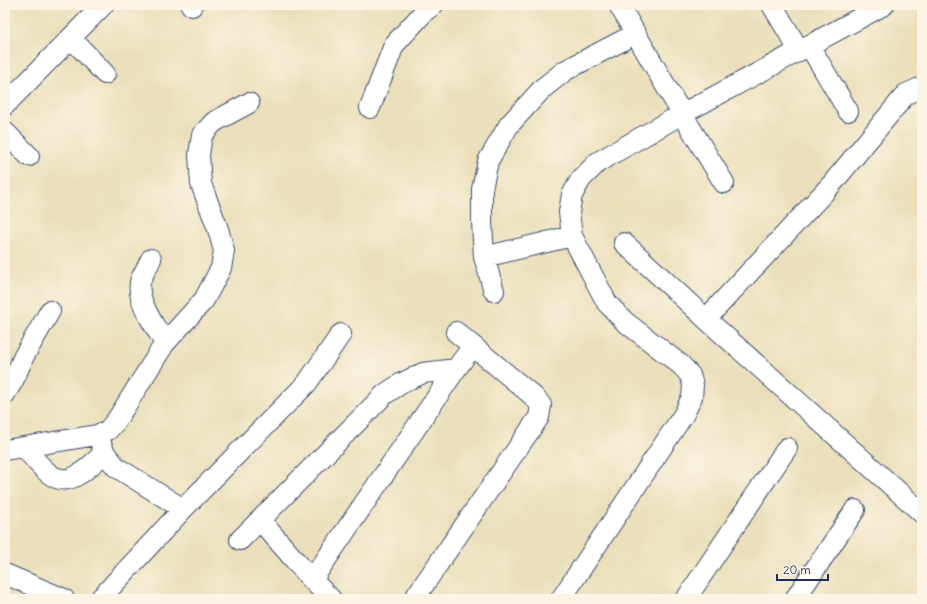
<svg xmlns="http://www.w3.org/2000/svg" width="927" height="604" font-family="Delius,sans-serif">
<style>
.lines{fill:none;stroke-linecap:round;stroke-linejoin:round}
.minor-casing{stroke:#3a496c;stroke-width:22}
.minor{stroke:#fff;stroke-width:20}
</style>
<rect width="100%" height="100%" fill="#fcf5e5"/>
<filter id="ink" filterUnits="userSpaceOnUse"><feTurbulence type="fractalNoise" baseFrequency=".025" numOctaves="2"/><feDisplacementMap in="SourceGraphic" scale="8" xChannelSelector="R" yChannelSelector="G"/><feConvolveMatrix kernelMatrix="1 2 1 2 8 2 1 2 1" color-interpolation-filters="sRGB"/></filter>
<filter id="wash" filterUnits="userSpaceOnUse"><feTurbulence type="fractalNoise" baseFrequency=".012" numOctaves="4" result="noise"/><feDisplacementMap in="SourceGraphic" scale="16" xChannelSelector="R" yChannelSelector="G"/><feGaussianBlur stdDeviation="0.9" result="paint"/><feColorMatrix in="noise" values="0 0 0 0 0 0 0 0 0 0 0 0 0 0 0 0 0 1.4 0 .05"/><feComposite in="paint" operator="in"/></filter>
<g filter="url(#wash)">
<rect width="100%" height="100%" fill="#eadfba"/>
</g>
<g filter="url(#ink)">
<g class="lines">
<defs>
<path id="minor" d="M191,5L192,6
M619,5L682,114L724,183
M772,5L799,50
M71,38L105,74
M809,45L848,111
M5,105L103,5
M370,108L394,45L425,11L433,5
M5,132L29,156
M624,243L706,319L831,185L906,94L922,87
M484,257L572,236
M494,291L484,257L482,222V189L488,161L509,125L543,88L566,70L635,34
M706,319L922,513
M165,343L204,300L221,268L224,251L218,229L201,184L199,155L202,135L214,122L249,103
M5,394L14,379L24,356L50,311
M97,435L105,453L116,467L183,509
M24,447C39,463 54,490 78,475C88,469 96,460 105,453
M5,450L97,435L108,430L116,421L165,343C155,326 134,298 141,279C144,272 148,266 151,259
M260,520L312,580L331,599
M240,540L385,394L402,383L423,373L456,369
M5,574L64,599
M312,580L456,369L473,346
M100,599L183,509L307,383L341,334
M414,599L539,417L541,405L533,396L456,332
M561,599L684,414L692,397L693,385L690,375L681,365L624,321L607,303L572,236L569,212L572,195L581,179L598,162L682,114L884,5
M686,599L787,448
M795,599L855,510"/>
</defs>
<use href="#minor" class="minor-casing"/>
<use href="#minor" class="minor"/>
</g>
</g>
<rect width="927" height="604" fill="none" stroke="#fcf5e5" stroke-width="20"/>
<path d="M777 574v6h51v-6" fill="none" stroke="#1b2f5e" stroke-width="2"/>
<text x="783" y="574" font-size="12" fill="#1b2f5e" stroke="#fcf5e5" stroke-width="3" paint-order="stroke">20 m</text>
</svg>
